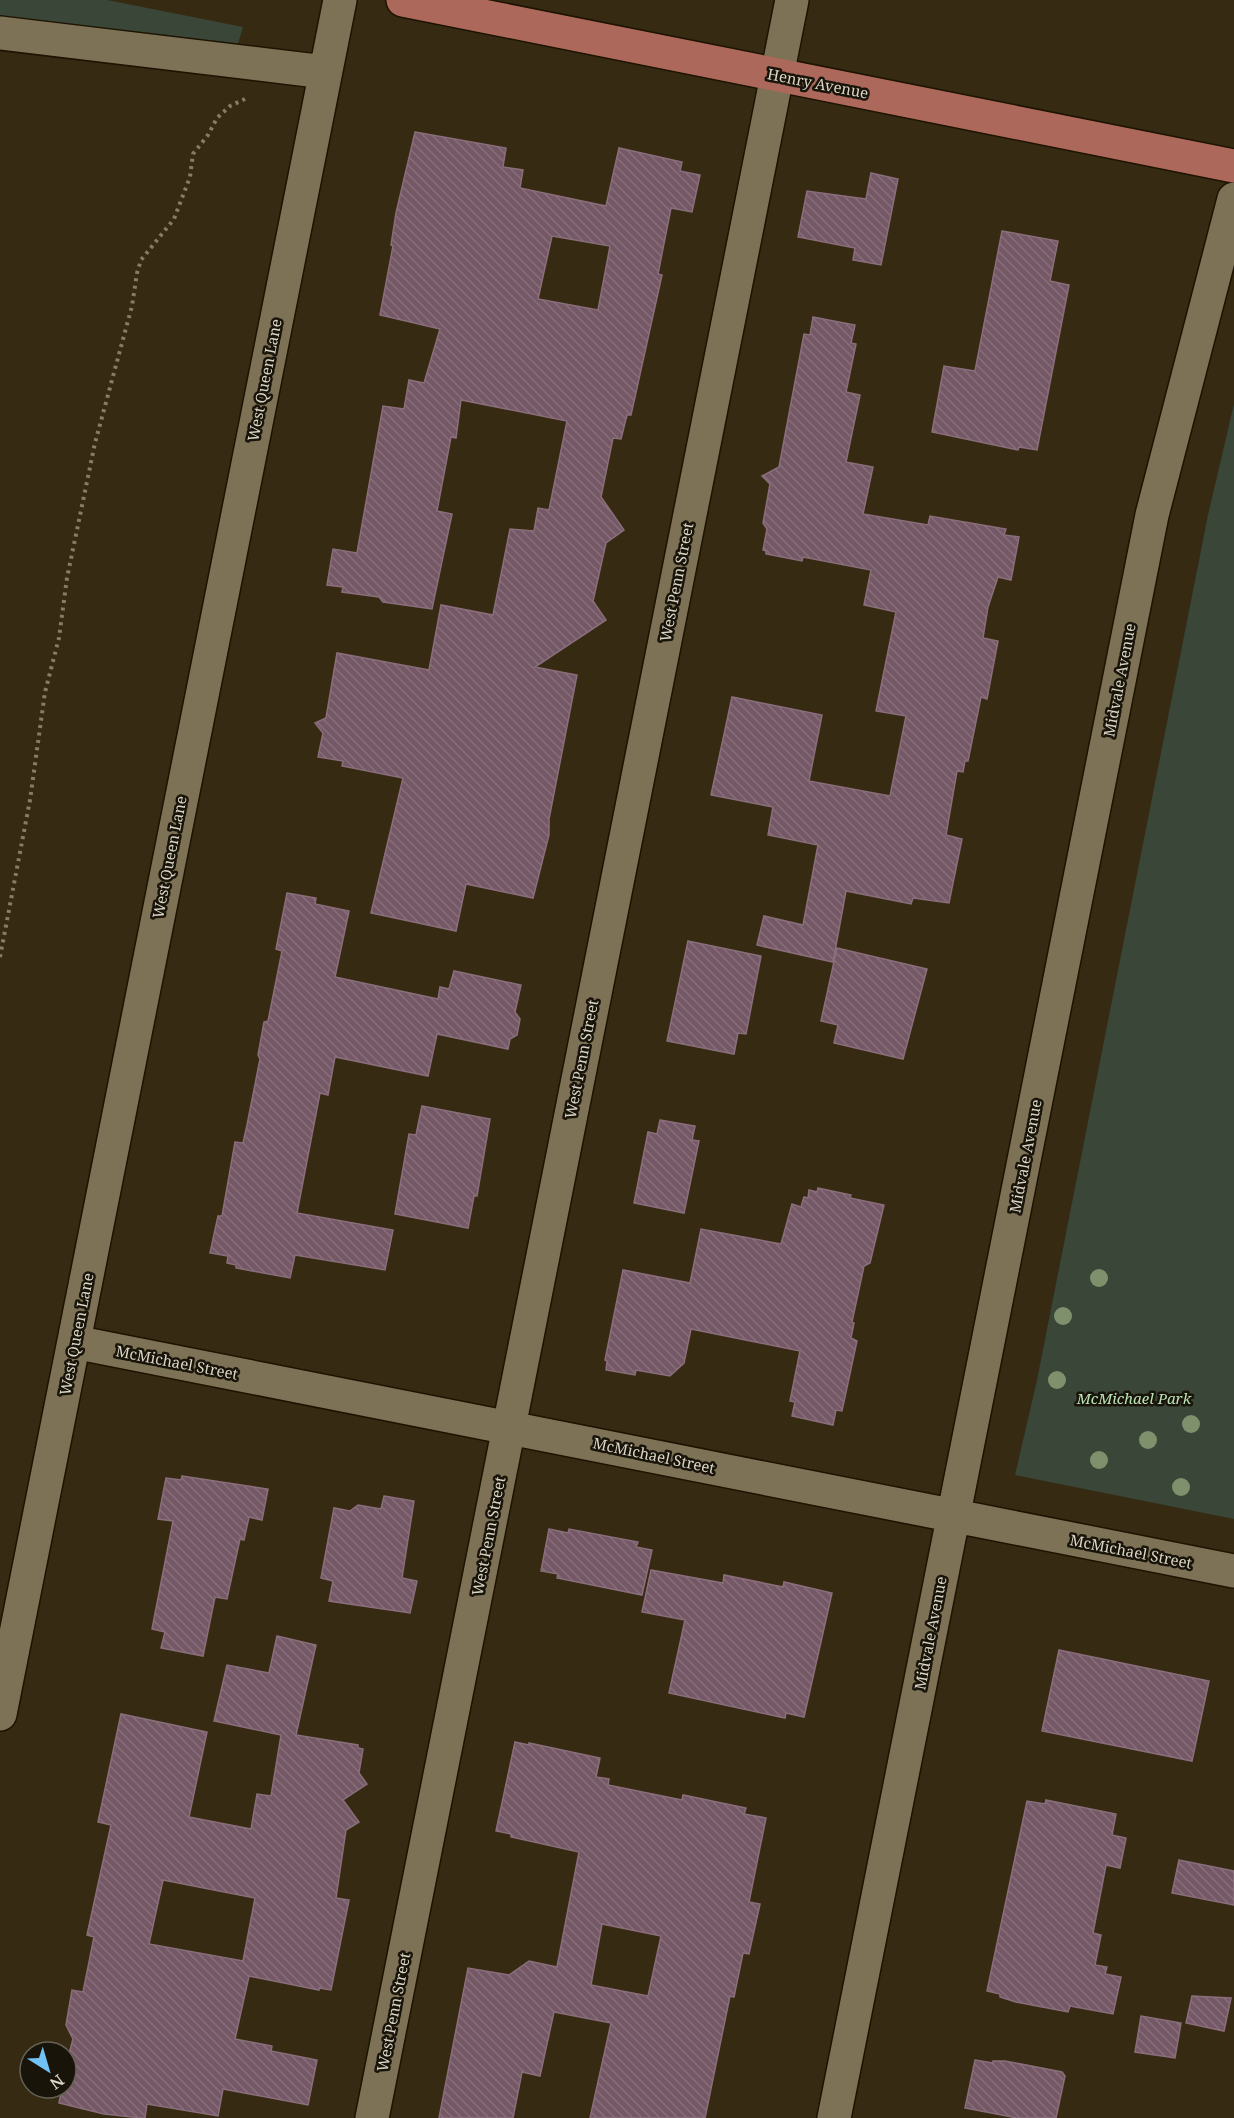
<svg xmlns="http://www.w3.org/2000/svg" width="1234" height="2118" font-family="'Noto Serif',serif">
<style>
.green{fill:#394638}
.building{fill:url(#building-back-hatch);stroke:#8b6e7c;stroke-width:1.5;fill-rule:evenodd}
.lines{fill:none;stroke-linecap:round;stroke-linejoin:round}
.minor-casing{stroke:#1d1300;stroke-width:36}
.major-casing{stroke:#1d1300;stroke-width:36}
.path{stroke:#857d69;stroke-width:4;stroke-dasharray:3 4.5;stroke-linecap:butt}
.minor{stroke:#7d7156;stroke-width:33}
.major{stroke:#ac695b;stroke-width:33}
.tree{fill:#7f906d}
.labels{text-anchor:middle;dominant-baseline:central;stroke-width:5;stroke-linejoin:round;paint-order:stroke}
.street-label{font-size:15px;fill:#dcd6c7;stroke:#191409}
.park-label{font-size:15px;font-style:italic;fill:#bae3b7;stroke:#191409}
</style>
<defs>
<pattern id="building-back-hatch" width="6" height="6" patternUnits="userSpaceOnUse" patternTransform="scale(1.5)"><rect width="6" height="6" fill="#745866"/><path d="M-1 5l2 2M0 0l6 6M5-1l2 2" fill="none" stroke="#876f7a"/></pattern>
</defs>
<rect width="100%" height="100%" fill="#362b12"/>
<path class="green" d="M0,0H107L243,27L237,47L0,19Z
M1234,404V1519L1015,1475L1037,1380L1208,515Z"/>
<path class="building" d="M415,132L506,148L503,167L523,170L520,188L606,206L619,148L682,162L680,171L700,175L692,212L671,208L658,274L662,275L631,415H627L621,439L613,438L601,497L624,530L606,543L593,601L606,620L535,667L577,675L549,819V835L533,898L466,884L456,931L371,913L403,778L342,766L343,761L318,757L323,733L315,723L326,718L337,653L429,670L441,605L493,615L510,529L534,531L538,508L549,510L567,421L461,400L456,438L451,437L437,511L452,514L432,609L383,602L379,597L342,592L343,587L327,585L333,549L357,553L383,406L404,409L409,380L424,383L440,329L380,315L393,246L391,245L396,213ZM552,236L610,246L598,310L538,299Z
M871,173L898,179L881,265L853,260L855,248L798,237L807,191L866,199Z
M1002,231L1058,241L1050,281L1069,285L1037,450L1019,447L1018,450L932,432L944,366L975,371Z
M813,317L855,325L851,343L856,344L846,392L860,395L846,462L873,467L863,514L928,525L930,516L1006,529L1004,535L1019,537L1011,580L998,577L988,607L983,638L998,641L987,699L981,697L968,761H965L963,772L957,771L946,835L962,839L949,903L913,898L911,904L846,891L833,962L757,945L764,916L803,925L818,845L768,835L773,807L711,795L732,697L822,715L809,781L890,796L906,716L876,711L896,612L864,605L871,570L803,557L802,561L766,554V551L763,550L767,529L763,523L770,484L762,476L779,467L804,334L810,335Z
M287,893L316,898L315,904L349,911L335,977L438,999L440,987L449,989L454,971L521,985L515,1012L520,1019L517,1035L510,1039L508,1049L437,1034L428,1076L335,1057L328,1095L320,1093L297,1213L393,1230L385,1270L295,1255L290,1278L236,1268V1265L227,1263L228,1256L210,1253L218,1216H222L235,1142L243,1143L247,1125L260,1059L258,1055L264,1022L268,1021L282,951L276,949Z
M688,941L761,956L746,1034L738,1033L734,1054L667,1041Z
M837,948L927,969L903,1059L834,1043L838,1025L821,1021Z
M422,1106L490,1119L477,1196H474L468,1228L395,1214L409,1134L416,1135Z
M660,1120L695,1126L692,1140L699,1141L684,1213L634,1203L648,1132L657,1134Z
M818,1188L851,1195L850,1198L884,1205L870,1263L864,1266L852,1322L854,1323L851,1338L857,1341L842,1411L836,1410L833,1425L792,1416L795,1402L790,1401L800,1351L691,1329L684,1363L670,1376L636,1370L635,1375L606,1370L607,1361L605,1360L623,1270L690,1283L701,1229L781,1244L792,1204L801,1207L804,1197L808,1198L809,1190L817,1192Z
M182,1476L268,1489L262,1520L249,1517L244,1540L240,1539L227,1599L215,1597L203,1656L161,1648L165,1632L152,1629L173,1521L158,1519L166,1478L181,1480Z
M384,1496L414,1501L402,1578L417,1581L410,1613L329,1601L333,1581L321,1578L334,1508L350,1511L358,1505L381,1509Z
M549,1529L568,1533L569,1529L638,1542L636,1547L652,1550L642,1595L557,1578L558,1574L541,1571Z
M651,1570L723,1583L724,1575L783,1587L784,1582L832,1593L804,1717L786,1713L785,1718L669,1693L685,1620L642,1612Z
M277,1636L316,1645L296,1735L358,1745V1748L363,1749L359,1773L367,1784L343,1800L359,1822L346,1830L336,1898L349,1900L331,1990L319,1988V1990L249,1976L235,2039L272,2046L271,2051L317,2060L308,2105L223,2089L218,2116L147,2104L145,2118H141L104,2114L59,2103L62,2088H66V2065L73,2039L66,2025L72,1990L83,1992L94,1937L87,1935L111,1825L98,1822L121,1714L207,1732L189,1817L251,1829L257,1794L271,1796L281,1735L214,1721L227,1665L269,1673ZM163,1880L255,1898L243,1961L149,1944Z
M1059,1650L1209,1681L1192,1761L1042,1731Z
M515,1742L529,1745V1743L600,1758L596,1777L609,1779L608,1785L682,1800L683,1795L746,1808L744,1814L766,1818L749,1902L760,1904L749,1954L743,1953L734,1997L730,1996L705,2118H590L611,2023L554,2012L540,2076L522,2072L513,2118H439L468,1968L509,1975L529,1961L557,1967L579,1852L511,1837V1834L496,1831ZM602,1924L661,1936L648,1996L591,1985Z
M1046,1800L1116,1814L1112,1835L1126,1838L1120,1868L1106,1865L1093,1933L1101,1935L1095,1965L1107,1967L1105,1974L1121,1977L1113,2014L1070,2006L1068,2012L1016,2002L1000,1997V1994L987,1991L1027,1801L1045,1804Z
M1179,1860L1234,1871V1905L1172,1893Z
M1192,1996L1231,1998L1224,2031L1186,2023Z
M1141,2016L1181,2023L1175,2058L1135,2052Z
M975,2060L993,2063V2061H1005L1062,2072L1065,2076L1056,2118H1017L965,2108Z"/>
<g class="lines">
<defs>
<path id="minor" d="M0,33L325,72
M74,1342L1234,1571
M0,1714L340,0
M372,2118L792,0
M834,2118L1152,515L1234,199"/>
<path id="major" d="M403,0L1234,166"/>
</defs>
<use href="#minor" class="minor-casing"/>
<use href="#major" class="major-casing"/>
<path class="path" d="M0,957L30,800L45,692L59,638L67,578L95,443L132,306L137,273L141,260L174,219L190,177L193,154L208,135L217,118L230,106L245,99"/>
<use href="#minor" class="minor"/>
<use href="#major" class="major"/>
</g>
<g class="tree">
<circle cx="1099" cy="1278" r="9"/>
<circle cx="1063" cy="1316" r="9"/>
<circle cx="1057" cy="1380" r="9"/>
<circle cx="1191" cy="1424" r="9"/>
<circle cx="1148" cy="1440" r="9"/>
<circle cx="1099" cy="1460" r="9"/>
<circle cx="1181" cy="1487" r="9"/>
</g>
<g class="labels">
<g class="street-label">
<text transform="translate(818 83) rotate(11)">Henry Avenue</text>
<text transform="translate(264 380) rotate(-79)">West Queen Lane</text>
<text transform="translate(676 582) rotate(-79)">West Penn Street</text>
<text transform="translate(1119 680) rotate(-79)">Midvale Avenue</text>
<text transform="translate(169 857) rotate(-79)">West Queen Lane</text>
<text transform="translate(581 1059) rotate(-79)">West Penn Street</text>
<text transform="translate(1025 1156) rotate(-79)">Midvale Avenue</text>
<text transform="translate(76 1334) rotate(-79)">West Queen Lane</text>
<text transform="translate(177 1362) rotate(11)">McMichael Street</text>
<text transform="translate(654 1455) rotate(12)">McMichael Street</text>
<text transform="translate(488 1536) rotate(-79)">West Penn Street</text>
<text transform="translate(1131 1551) rotate(11)">McMichael Street</text>
<text transform="translate(930 1633) rotate(-79)">Midvale Avenue</text>
<text transform="translate(393 2012) rotate(-79)">West Penn Street</text>
</g>
<g class="park-label">
<text x="1134" y="1398">McMichael Park</text>
</g>
</g>
<g transform="translate(48 2070) rotate(143)"><circle r="28" fill="#191409" stroke="#676255" stroke-width="1.5"/>
<path d="M0-4.5L10 22L0 15L-10 22Z" fill="#71c1f5"/>
<text y="-9" font-size="16" font-weight="bold" text-anchor="middle" fill="#dcd6c7">N</text>
</g>
</svg>
